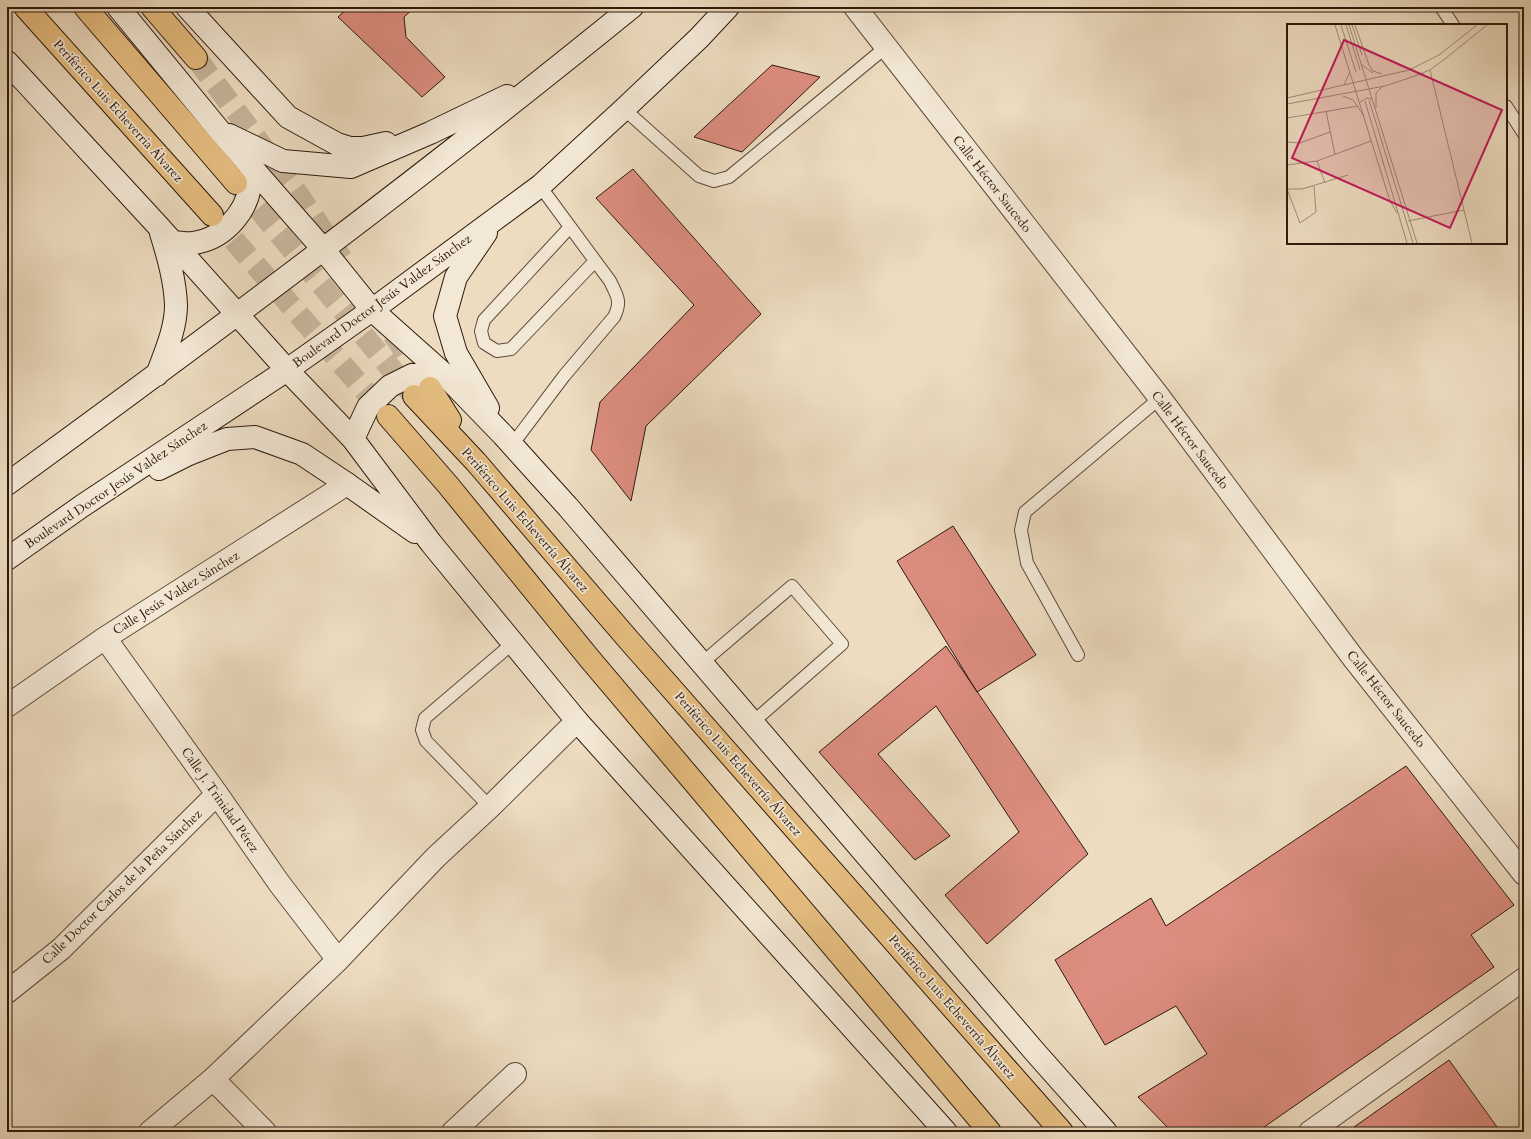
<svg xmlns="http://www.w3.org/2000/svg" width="1531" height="1139" font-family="Cardo,serif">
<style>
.building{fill:#dc8d7f;stroke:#2d190c}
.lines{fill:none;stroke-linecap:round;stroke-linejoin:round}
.highway-tunnel{stroke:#c7b59c;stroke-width:22;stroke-dasharray:22 11;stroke-linecap:butt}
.lane-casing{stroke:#5d4a39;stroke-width:14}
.street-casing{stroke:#5d4a39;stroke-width:24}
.secondary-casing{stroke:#2d190c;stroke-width:24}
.highway-casing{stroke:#2d190c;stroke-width:24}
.lane{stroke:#f3e8d6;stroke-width:12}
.street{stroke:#f3e8d6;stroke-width:22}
.secondary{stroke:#f3e8d6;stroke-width:22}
.highway{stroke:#e6be80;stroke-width:22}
.labels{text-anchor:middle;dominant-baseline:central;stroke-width:3.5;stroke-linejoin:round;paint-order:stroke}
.street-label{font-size:13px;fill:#2d190c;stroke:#f3e8d6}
.inset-road{fill:none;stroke:#a08e78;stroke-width:1}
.view{fill:#c2185b;fill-opacity:0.15;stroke:#c2185b;stroke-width:2}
.inset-edge{fill:none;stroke:#2d190c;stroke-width:2}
</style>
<rect width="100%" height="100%" fill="#eddcc0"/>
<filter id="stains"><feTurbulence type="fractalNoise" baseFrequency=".005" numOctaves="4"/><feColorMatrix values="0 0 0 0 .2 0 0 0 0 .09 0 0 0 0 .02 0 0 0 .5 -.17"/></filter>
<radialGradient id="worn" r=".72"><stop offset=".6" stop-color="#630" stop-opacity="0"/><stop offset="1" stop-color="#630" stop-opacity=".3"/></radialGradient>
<path class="building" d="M349,7H415L404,17L406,37L445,77L422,97L338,17Z
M772,65L820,77L742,152L694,137Z
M633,169L761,314L646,426L631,501L591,450L600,402L694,305L596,198Z
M953,526L1036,655L977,692L897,561Z
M946,646L1088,854L987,944L945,895L1019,832L936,706L878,754L950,836L915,860L819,752Z
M1406,766L1514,905L1471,935L1494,967L1257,1132H1172L1138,1097L1207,1054L1176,1006L1105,1045L1055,960L1151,898L1166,926Z
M1449,1060L1497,1127L1490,1132H1347Z"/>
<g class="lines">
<path class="highway-tunnel" d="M196,58L297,193L342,259
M237,183L413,395
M212,215L387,416
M393,334L430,388"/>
<defs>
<path id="lane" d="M1441,7L1453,25
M1506,106L1524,134
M624,109L699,176L714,181L729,177L886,47
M570,227L484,320L481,331L484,343L497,351L511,349L595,261
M512,445L564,376L614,317C622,301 617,296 610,281L540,186
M1078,655L1027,563L1021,530L1025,512L1160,398
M702,663L792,586L842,644L753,722
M490,807L426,741L422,730L425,718L513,643"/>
<path id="street" d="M855,7L1160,398L1354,659L1524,874
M105,638L217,794L279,883L338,960
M7,706L105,638L347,484
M7,992L61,949L217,794
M213,1079L265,1132
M150,1132L213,1079L338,960L436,857L490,807L577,721
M453,1132L515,1074
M1310,1132L1524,979"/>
<path id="secondary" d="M118,7L219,130L323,249L372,310L445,375L503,435L568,507L1035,1052L1106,1132
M187,7L288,117L337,144L350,148H363L386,143
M7,62L160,228L287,370L353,439L431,543L577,721L946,1132
M229,135L283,161L351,167L430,133L507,96
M486,233L456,277L445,316L456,353L488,408
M172,242C179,242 187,244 194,243C222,239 245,215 250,187C252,181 251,173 251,166
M157,375C165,353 176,329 176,305C175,280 168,256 161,233
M353,439L368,407L390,386L412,375H445
M159,469L189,454L227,439L255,437L302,454L347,484L415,532
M7,484C219,330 429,172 632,7
M7,559L82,506L287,370L372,310L540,186L624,109L699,38L728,7"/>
<path id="highway" d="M25,7L212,215
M85,7L236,183
M152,7L196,58
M430,388L450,420
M414,396L476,462L627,638L1062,1132
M388,416L448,485L589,658L990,1132"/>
</defs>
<use href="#lane" class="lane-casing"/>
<use href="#street" class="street-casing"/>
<use href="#secondary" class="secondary-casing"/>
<use href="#highway" class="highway-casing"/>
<use href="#lane" class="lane"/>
<use href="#street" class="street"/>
<use href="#secondary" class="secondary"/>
<use href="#highway" class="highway"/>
</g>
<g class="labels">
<g class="street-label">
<text transform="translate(118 111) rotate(48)">Periférico Luis Echeverría Álvarez</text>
<text transform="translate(992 184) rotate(52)">Calle Héctor Saucedo</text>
<text transform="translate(382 301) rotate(-36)">Boulevard Doctor Jesús Valdez Sánchez</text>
<text transform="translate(1190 440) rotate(53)">Calle Héctor Saucedo</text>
<text transform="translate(116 485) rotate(-34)">Boulevard Doctor Jesús Valdez Sánchez</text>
<text transform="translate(525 520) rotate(49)">Periférico Luis Echeverría Álvarez</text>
<text transform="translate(176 593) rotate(-32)">Calle Jesús Valdez Sánchez</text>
<text transform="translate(1386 699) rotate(52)">Calle Héctor Saucedo</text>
<text transform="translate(738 764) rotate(49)">Periférico Luis Echeverría Álvarez</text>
<text transform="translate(220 800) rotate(55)">Calle J. Trinidad Pérez</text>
<text transform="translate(122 887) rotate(-44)">Calle Doctor Carlos de la Peña Sánchez</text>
<text transform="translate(952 1007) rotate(49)">Periférico Luis Echeverría Álvarez</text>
</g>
</g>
<g transform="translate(1287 24)">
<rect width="220" height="220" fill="#eddcc0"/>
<path class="inset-road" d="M48,1L103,177L110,189M54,1L69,48M59,1L73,46M62,1L130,219M65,1L75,31M68,1L82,41L86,47L95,50M74,40L86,49M143,46L185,219M57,61L63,47M56,72L66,76L77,92M0,74L122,46L152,31L190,1M82,76L126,219M78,77L120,219M73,78L80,74L85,75M0,80L98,62L128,52L143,46L159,34L200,1M89,84V69L95,63M39,87L48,131M0,94L71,82M0,118L13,119L43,108M30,137L38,159M0,141L30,137L84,117M27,162L29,188L13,199L0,165H15L61,151M121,197L177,186"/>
<path class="view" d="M57,16L215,86L163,204L5,134Z"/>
<rect width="220" height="220" class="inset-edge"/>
</g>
<rect width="1531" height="1139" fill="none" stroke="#eddcc0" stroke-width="24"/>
<rect x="8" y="8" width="1515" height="1123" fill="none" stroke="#2d190c" stroke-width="2"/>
<rect x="12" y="12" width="1507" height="1115" fill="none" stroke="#2d190c"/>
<rect width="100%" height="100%" filter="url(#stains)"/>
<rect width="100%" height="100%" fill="url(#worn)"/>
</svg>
